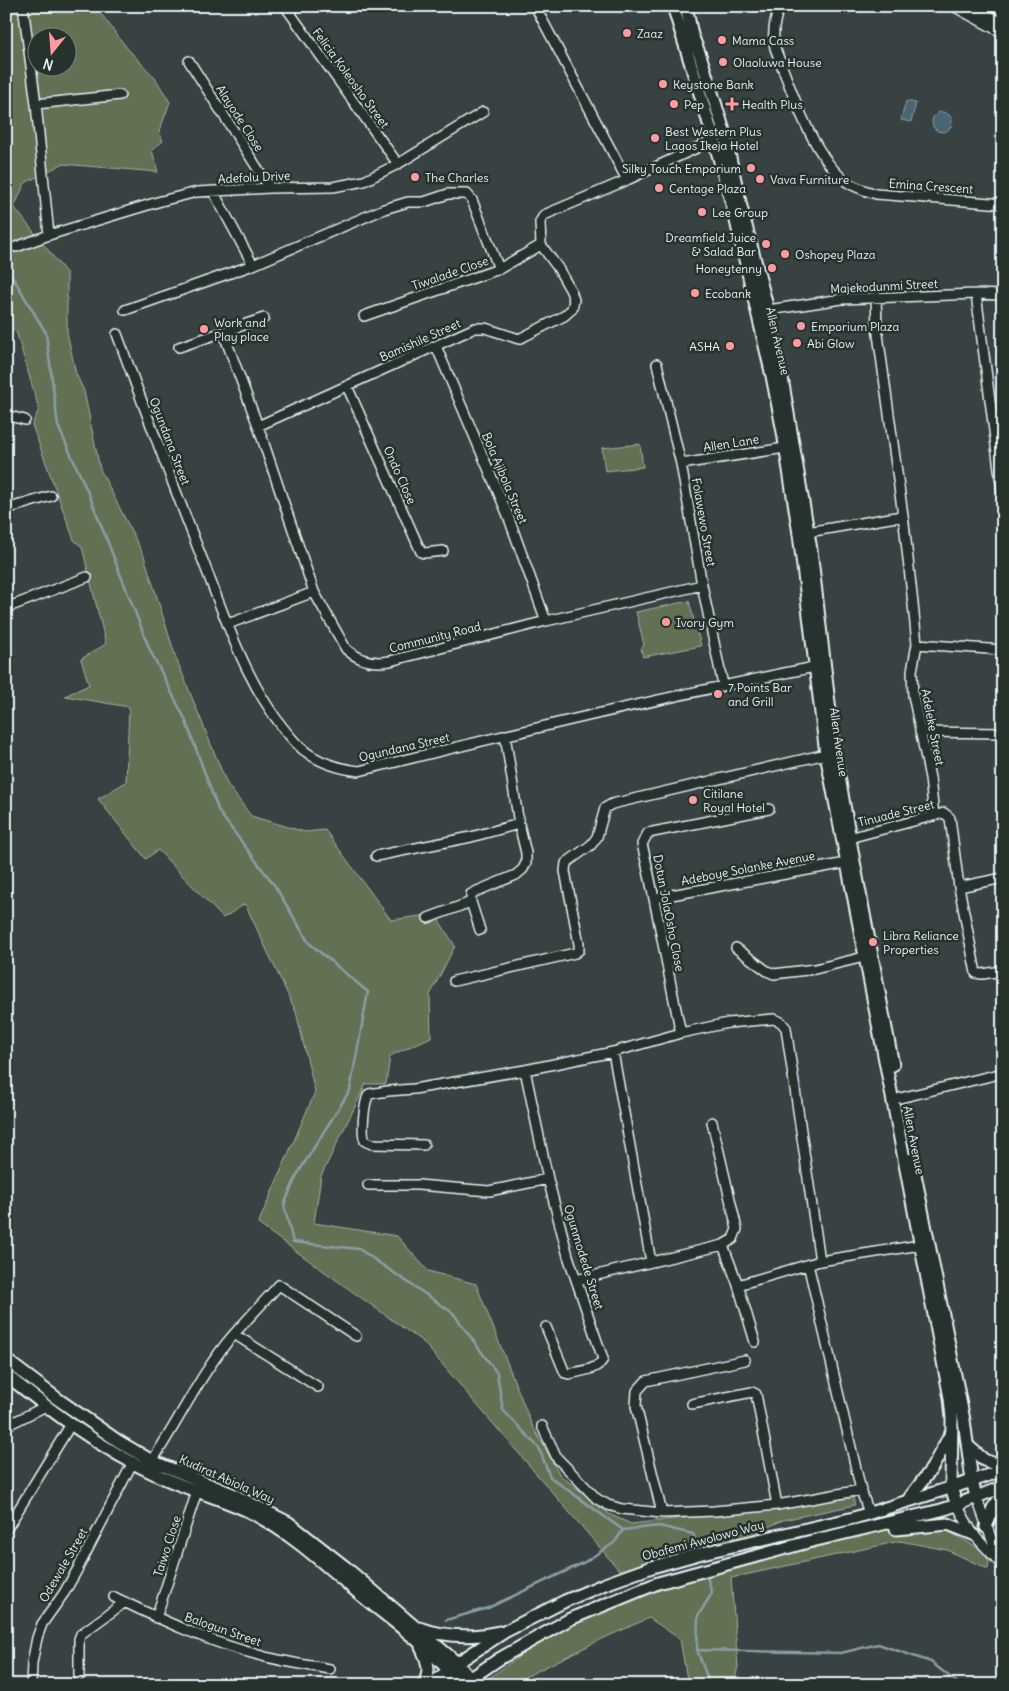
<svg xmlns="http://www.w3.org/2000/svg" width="1009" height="1691" font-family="Delius,sans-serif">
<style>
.green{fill:#627152;stroke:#a5b1a5;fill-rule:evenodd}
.water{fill:#4c6571;stroke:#8a9da7}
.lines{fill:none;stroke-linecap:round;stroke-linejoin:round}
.stream{stroke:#8a9da7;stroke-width:2.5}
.minor-casing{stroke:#e8f1f8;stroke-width:12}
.major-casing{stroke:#e8f1f8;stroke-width:15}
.minor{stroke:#26332d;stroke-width:9}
.major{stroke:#26332d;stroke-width:11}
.poi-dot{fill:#ff9aa2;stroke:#26332d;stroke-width:2}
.labels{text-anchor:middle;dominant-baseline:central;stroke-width:5;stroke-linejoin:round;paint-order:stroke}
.poi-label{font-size:12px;fill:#e8f1f8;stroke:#26332d;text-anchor:start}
.street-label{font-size:12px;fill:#e8f1f8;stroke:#26332d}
</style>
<rect width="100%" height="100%" fill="#384242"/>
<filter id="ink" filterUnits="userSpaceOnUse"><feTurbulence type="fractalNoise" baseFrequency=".02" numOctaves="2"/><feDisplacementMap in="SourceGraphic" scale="10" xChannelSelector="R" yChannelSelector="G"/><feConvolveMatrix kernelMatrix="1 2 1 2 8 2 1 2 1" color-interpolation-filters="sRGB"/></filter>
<g filter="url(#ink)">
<path class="green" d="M6,6H95L127,48L155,78L170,102L159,132L163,141L152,150L158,172L62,164L25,183L14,207L67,274V332L76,374L84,391L100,469L144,556L176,658L227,784L251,816L305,832L325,830L391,920L435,914L455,946L430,995L431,1037L390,1056L386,1084H366L321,1176L314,1223L397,1236L428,1271L476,1284L531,1423L560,1475L611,1515L631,1524L786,1506L852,1495L855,1505L783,1520L749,1536L619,1570L423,1342L258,1224L315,1092L296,1012L245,904L223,918L158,850L146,859L98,799L126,782L129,707L65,696L89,685L81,659L106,644L82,547L74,540L32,425L39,409L16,331L6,328ZM38,38H68V68H38Z
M640,444L643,467L605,471L602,448Z
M689,601L701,646L643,657L641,649L644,645L636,612Z
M905,1527L948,1531L982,1550L989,1561L988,1569L947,1550L900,1541L731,1578L738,1666L734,1685H688L680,1639L649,1618L602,1639L509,1685H479L545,1638L601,1606L659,1586L783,1553L814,1548L864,1530Z"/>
<path class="water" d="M906,101L916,103L911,122L901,120Z
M932 122a10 10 0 1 1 20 0a10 10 0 1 1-20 0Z"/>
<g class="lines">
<path class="stream" d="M6,266L46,333L58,426L90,497L150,650L185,719L219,812L275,886L309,943L368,992L350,1090L297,1175L284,1205L293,1242L359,1249L453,1313L497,1373L503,1410L539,1448L550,1477L623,1530L659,1526L693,1534L698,1550
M706,1574L712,1593L698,1616L697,1650L709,1682L708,1685
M446,1620L488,1608L583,1563L614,1543L623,1530
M697,1650L841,1653L878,1644L931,1662L960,1685"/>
<defs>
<path id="minor" d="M23,6L36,104L49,235
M285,6L398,164
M535,6L627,180
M780,6C774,20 772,33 775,48C790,87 813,158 847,182C856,188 866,191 876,194L1003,204
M953,6L1003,33
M972,6L1003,24
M189,61L270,188
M36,104L120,95
M213,191L253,265
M16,247L49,235L161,201L197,192L270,188L333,187L364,181L398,164L483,112
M976,294L1003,499
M876,297L877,327L904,523L913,604L917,644L912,671L913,695L930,778L934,816
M125,310L253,265L384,209L408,202H424L448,194H467L472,200L499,269
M768,310L842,299L976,294L1003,295
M364,316L499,269L541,245
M264,318L223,332L258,426L314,592L346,649C359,661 373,664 390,661L546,621L702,585
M117,334C145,410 173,485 203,561C227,623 249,692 295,742C311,760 335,768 359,771C510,734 662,697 815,667
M436,346L507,513L546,621
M179,347L223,332
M657,364L681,464L702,585L723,685
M347,386L421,552L424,553L443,551
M6,415L25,420
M258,426L475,328H485L519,339L564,316L572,309L574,300L571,291L558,268L541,245L540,222L544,215L627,180L714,140
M681,464L785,448
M6,509L51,496
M808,532L902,516
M6,608L87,577
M228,624L314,592
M917,644L1003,650
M920,732L1003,733
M849,838L944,813L950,818L959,887L976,973L982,974L1003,971
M376,856L471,837L519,824
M959,887L1003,878
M655,898L846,863
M471,902L480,930
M428,918L471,902V894L477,891L516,875L523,869L526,863V853L519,824L505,735
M736,948L767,971L774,974L815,969L864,957
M454,981L575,953L579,950V944L565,871L566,863L591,845L597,837L605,808L612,804L826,754
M681,1033C667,970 657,906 642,844L648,833L769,809
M613,1052L651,1262
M525,1070L548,1179L568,1256L603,1359C598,1370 580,1371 569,1374L565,1373L546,1327
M900,1098L1003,1073
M712,1122L737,1229L733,1239L723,1245
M424,1145L372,1144L365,1141C361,1132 364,1102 369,1094L388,1091L414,1089L525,1070L613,1052L681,1033L728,1023L774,1019L781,1022L786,1028L820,1261
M368,1185H418L489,1191L548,1179
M808,1264L861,1490L869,1513
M576,1280L723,1245L738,1285L755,1342
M738,1285L820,1261L920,1245
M234,1334L279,1285L356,1336
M745,1360L646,1381L637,1391L636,1406L662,1513L714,1511L777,1505L861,1490
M692,1404L752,1392L756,1394L777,1505
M6,1426L46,1406
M542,1426L557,1458L597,1499L608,1505L622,1509L662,1513
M152,1461C180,1419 201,1372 234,1334L318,1387
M976,1496L998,1557
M957,1505L973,1534L1003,1566
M6,1530L71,1424
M114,1597C161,1620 211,1643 262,1656C284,1662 307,1665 330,1669
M156,1618L199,1485
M79,1676V1639L81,1634L125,1602
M31,1685L32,1663L37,1638L42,1624L64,1593L76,1572L133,1462
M911,1685V1684"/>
<path id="major" d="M673,6L714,140L733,208L772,376L783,432L799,534L826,754L950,1398L952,1418L951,1488L957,1505
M686,6L692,35L700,55L724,131L741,207L768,310L781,372L811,550L835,754L855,867L893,1065
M912,1159L964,1420L972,1481L976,1496
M6,1360L59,1400L118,1441L152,1461L230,1493L289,1523L344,1566L457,1663L470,1679
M6,1375C53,1412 101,1449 155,1474C185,1489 219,1497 250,1512C292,1533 326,1566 362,1596C396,1624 434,1650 461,1685L499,1659L570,1619L658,1583L808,1542L941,1510C962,1504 982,1494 1003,1487
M968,1446L984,1460L1003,1467
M908,1500L932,1468L950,1435
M986,1527L993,1508L1003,1494
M896,1529L948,1524L973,1534
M419,1628C445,1637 472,1638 499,1632
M421,1647C427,1659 432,1672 423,1685
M431,1685L457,1663L506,1631L565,1601L605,1584L652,1567L702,1553L854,1518L972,1481L1003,1470"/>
</defs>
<use href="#minor" class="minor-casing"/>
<use href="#major" class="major-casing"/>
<use href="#minor" class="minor"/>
<use href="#major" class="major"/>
</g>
</g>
<g class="poi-dot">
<circle cx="627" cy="33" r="5"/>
<circle cx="722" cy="40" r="5"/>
<circle cx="723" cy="62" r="5"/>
<circle cx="663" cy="84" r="5"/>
<circle cx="674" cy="104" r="5"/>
<path d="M729.5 96.5h5v5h5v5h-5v5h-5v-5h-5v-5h5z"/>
<circle cx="655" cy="138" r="5"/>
<circle cx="751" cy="168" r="5"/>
<circle cx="415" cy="177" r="5"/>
<circle cx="760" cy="179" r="5"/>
<circle cx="659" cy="188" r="5"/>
<circle cx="702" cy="212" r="5"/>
<circle cx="766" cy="244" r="5"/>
<circle cx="785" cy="254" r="5"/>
<circle cx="772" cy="268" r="5"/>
<circle cx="695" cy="293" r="5"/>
<circle cx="801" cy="326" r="5"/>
<circle cx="204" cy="329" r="5"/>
<circle cx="797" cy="343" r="5"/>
<circle cx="730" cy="346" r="5"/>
<circle cx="666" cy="622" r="5"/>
<circle cx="718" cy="694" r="5"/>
<circle cx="693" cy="800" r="5"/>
<circle cx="873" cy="942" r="5"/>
</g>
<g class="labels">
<g class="poi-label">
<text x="637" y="33">Zaaz</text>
<text x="732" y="40">Mama Cass</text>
<text x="733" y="62">Olaoluwa House</text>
<text x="673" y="84">Keystone Bank</text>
<text x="684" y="104">Pep</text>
<text x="742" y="104">Health Plus</text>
<text x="665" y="131">Best Western Plus<tspan x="665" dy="14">Lagos Ikeja Hotel</tspan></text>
<text x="741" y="168" text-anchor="end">Silky Touch Emporium</text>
<text x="425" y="177">The Charles</text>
<text x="770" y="179">Vava Furniture</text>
<text x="669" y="188">Centage Plaza</text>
<text x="712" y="212">Lee Group</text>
<text x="756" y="237" text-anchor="end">Dreamfield Juice<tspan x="756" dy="14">&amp; Salad Bar</tspan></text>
<text x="795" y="254">Oshopey Plaza</text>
<text x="762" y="268" text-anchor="end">Honeytenny</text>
<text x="705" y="293">Ecobank</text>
<text x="214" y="322">Work and<tspan x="214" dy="14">Play place</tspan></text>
<text x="811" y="326">Emporium Plaza</text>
<text x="807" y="343">Abi Glow</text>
<text x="720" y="346" text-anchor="end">ASHA</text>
<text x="676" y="622">Ivory Gym</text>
<text x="728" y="687">7 Points Bar<tspan x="728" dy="14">and Grill</tspan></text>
<text x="703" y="793">Citilane<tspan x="703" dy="14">Royal Hotel</tspan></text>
<text x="883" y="935">Libra Reliance<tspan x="883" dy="14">Properties</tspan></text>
</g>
<g class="street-label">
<text transform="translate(351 78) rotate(54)">Felicia Koleosho Street</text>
<text transform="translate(240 118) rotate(57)">Alayode Close</text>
<text transform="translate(254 177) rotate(-3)">Adefolu Drive</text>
<text transform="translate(931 186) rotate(4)">Emina Crescent</text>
<text transform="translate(450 273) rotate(-19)">Tiwalade Close</text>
<text transform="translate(884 286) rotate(-3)">Majekodunmi Street</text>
<text transform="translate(420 340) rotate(-24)">Bamishile Street</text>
<text transform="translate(778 341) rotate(77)">Allen Avenue</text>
<text transform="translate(170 441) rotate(69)">Ogundana Street</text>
<text transform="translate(731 443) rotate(-9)">Allen Lane</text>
<text transform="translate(400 475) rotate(66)">Ondo Close</text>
<text transform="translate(505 478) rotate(67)">Bola Ajibola Street</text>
<text transform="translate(704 522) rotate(80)">Folawewo Street</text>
<text transform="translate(435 637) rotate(-14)">Community Road</text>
<text transform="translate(933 727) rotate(79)">Adeleke Street</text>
<text transform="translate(839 742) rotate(82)">Allen Avenue</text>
<text transform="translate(404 747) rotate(-13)">Ogundana Street</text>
<text transform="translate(896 813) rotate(-14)">Tinuade Street</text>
<text transform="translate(748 868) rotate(-11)">Adeboye Solanke Avenue</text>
<text transform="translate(669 913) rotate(79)">Dotun JolaOsho Close</text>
<text transform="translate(914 1140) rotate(79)">Allen Avenue</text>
<text transform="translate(584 1257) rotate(73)">Ogunmodede Street</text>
<text transform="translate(227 1479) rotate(24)">Kudirat Abiola Way</text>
<text transform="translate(703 1540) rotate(-15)">Obafemi Awolowo Way</text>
<text transform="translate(167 1546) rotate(-72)">Taiwo Close</text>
<text transform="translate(63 1565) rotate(-60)">Odewale Street</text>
<text transform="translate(223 1629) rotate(19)">Balogun Street</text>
</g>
</g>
<rect width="1009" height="1691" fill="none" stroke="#26332d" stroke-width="25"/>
<rect x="12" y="12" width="984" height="1666" fill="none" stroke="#e8f1f8" stroke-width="2" filter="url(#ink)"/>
<g transform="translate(52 52) rotate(197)"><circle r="24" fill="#26332d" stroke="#747f7e"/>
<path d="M0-4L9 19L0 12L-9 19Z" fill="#ff9aa2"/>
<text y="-8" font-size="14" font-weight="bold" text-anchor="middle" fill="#e8f1f8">N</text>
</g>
</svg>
